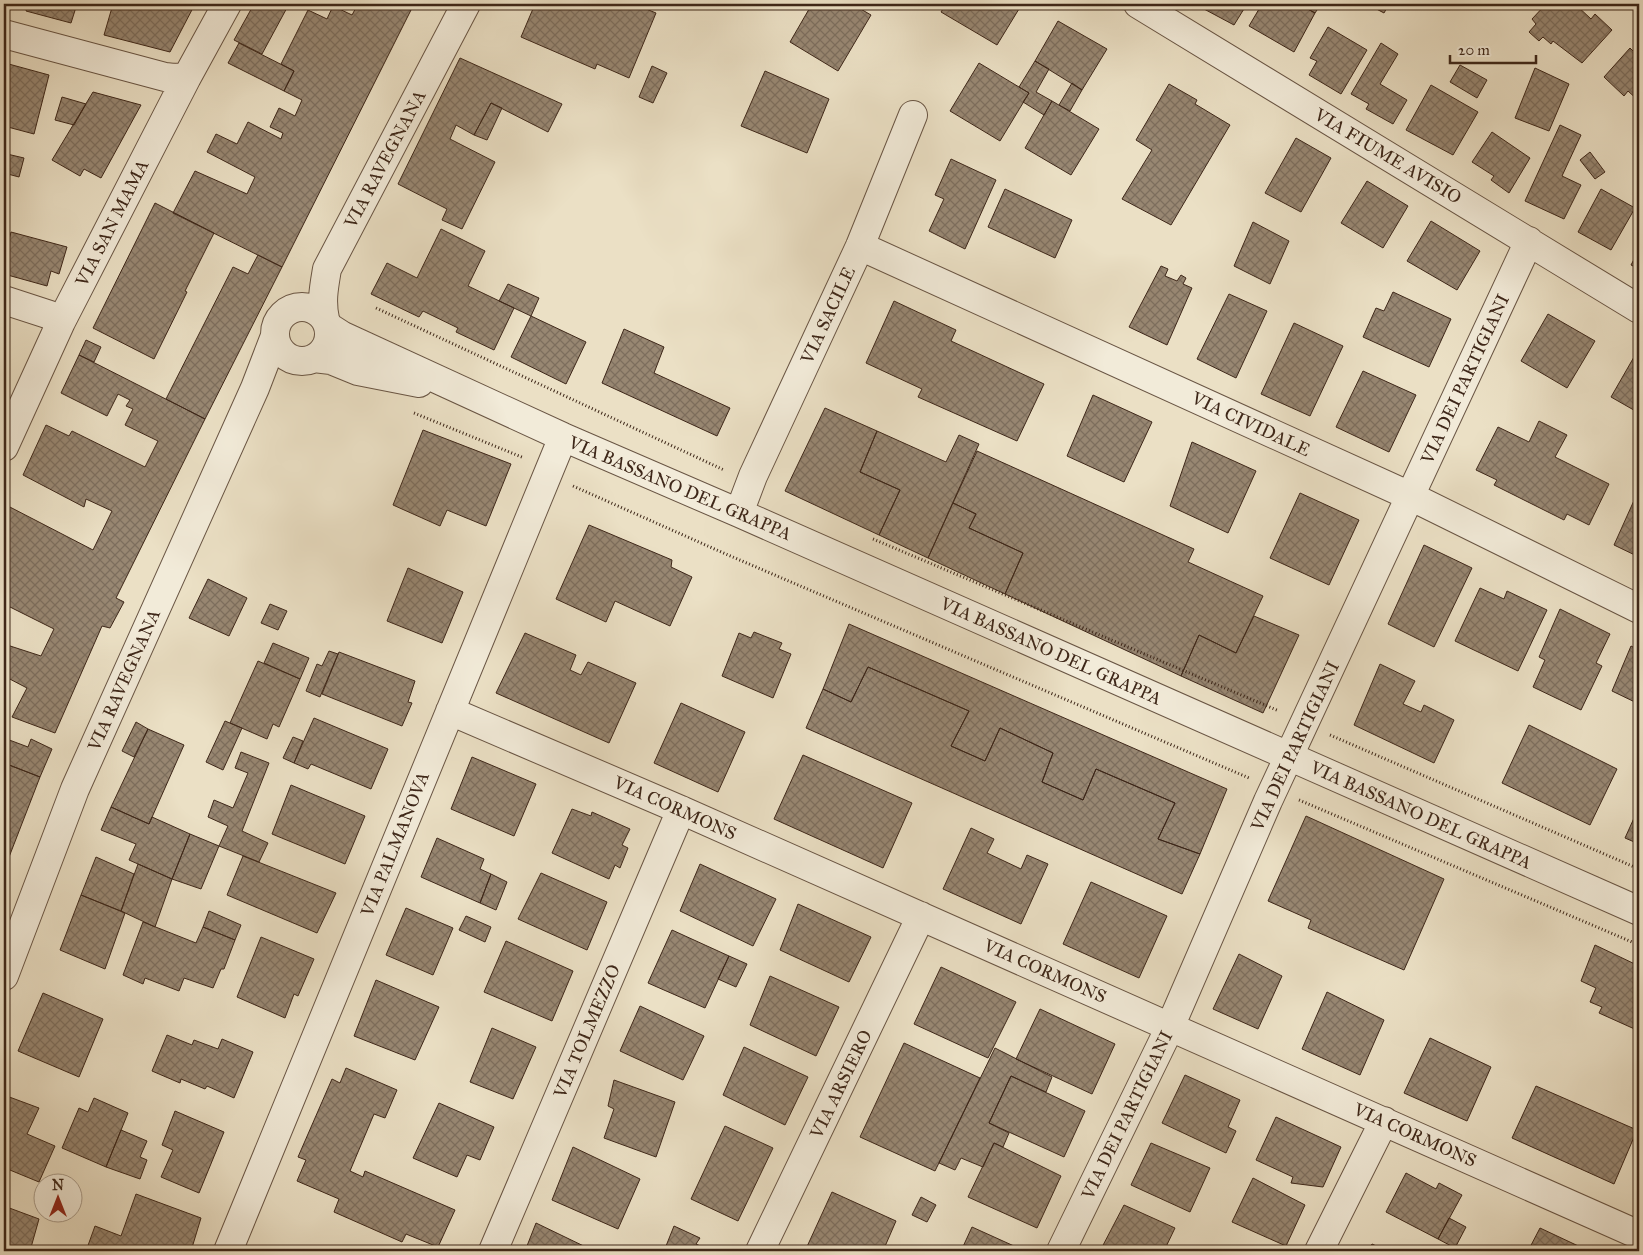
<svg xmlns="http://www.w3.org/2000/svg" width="1643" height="1255" font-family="'IM FELL Great Primer',serif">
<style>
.building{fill:url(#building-cross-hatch);stroke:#3e2719}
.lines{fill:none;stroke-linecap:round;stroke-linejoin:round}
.minor-casing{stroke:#695544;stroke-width:30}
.path{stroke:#3e2719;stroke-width:3;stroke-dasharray:1 2.5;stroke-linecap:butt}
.minor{stroke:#f2ebd9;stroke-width:28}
.labels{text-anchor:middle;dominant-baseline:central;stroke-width:4;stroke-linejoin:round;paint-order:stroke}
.street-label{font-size:18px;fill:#3e2719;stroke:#f2ebd9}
</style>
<defs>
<pattern id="building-cross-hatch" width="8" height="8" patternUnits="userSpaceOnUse" patternTransform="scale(1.25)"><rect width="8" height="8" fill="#988772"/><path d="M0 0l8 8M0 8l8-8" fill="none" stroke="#7d6e5d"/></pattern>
</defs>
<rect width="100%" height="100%" fill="#ebe0c5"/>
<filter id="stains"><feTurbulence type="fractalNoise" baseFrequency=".004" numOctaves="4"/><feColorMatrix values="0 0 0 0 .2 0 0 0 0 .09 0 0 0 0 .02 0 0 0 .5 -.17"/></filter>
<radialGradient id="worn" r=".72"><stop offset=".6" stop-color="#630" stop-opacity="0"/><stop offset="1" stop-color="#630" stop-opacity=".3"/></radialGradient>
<path class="building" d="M28,4H77L71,23L26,11Z
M113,4H195L170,52L104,35Z
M254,4H289L262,54L234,40Z
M358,4H399L411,10L282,267L173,213L195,171L247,194L255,177L207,152L216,134L237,144L248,122L281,139L283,133L270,127L279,108L295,116L302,100L284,91L294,71L281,64L308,10L327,19L333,6L352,15Z
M535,4H634L656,13L629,78L597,64L595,69L521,37Z
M812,4H852L871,15L838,71L790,42Z
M946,4H1022L997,45L941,12Z
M1207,4H1247L1234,25L1204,9Z
M1262,4H1299L1315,13L1294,52L1249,26Z
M1299,4H1321L1315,13Z
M1367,4H1389L1384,13Z
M1546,4H1575L1591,19L1595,14L1612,30L1582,63L1553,41L1551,44L1543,37L1539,41L1529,32L1536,24L1532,19Z
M1058,21L1107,49L1082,90L1035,61Z
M1328,27L1367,50L1341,94L1309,75L1317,61L1310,58Z
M239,43L294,71L284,91L228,63Z
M1381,43L1398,54L1380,84L1407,100L1393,124L1366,109L1369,104L1351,94Z
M1630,48L1639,57V101L1628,91L1624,96L1604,77Z
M460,58L562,104L548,132L491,103L474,135L456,125L450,139L495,162L462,229L442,220L447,209L398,184Z
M1035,61L1049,69L1036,92L1052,101L1044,115L1023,102L1029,93L1019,87Z
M5,63L49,75L34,134L4,126Z
M979,63L1029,93L1000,141L950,111Z
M1460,65L1487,80L1477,98L1450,82Z
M652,66L667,73L653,103L639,97Z
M1535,68L1569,84L1549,131L1515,118Z
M765,71L829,99L807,153L741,126Z
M1072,83L1082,90L1070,111L1059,105Z
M1169,84L1197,100L1195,104L1230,125L1171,225L1122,199L1152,150L1136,140Z
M1431,85L1478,112L1453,155L1406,130Z
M93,92L141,105L101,178L84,169L80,176L52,160Z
M62,97L86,104L74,125L55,120Z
M1052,101L1099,129L1071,175L1025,148Z
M491,103L502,108L487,140L474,135Z
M1560,125L1581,135L1562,176L1581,185L1564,219L1525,201Z
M1492,132L1530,158L1509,193L1491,180L1494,176L1472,162Z
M1296,138L1331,158L1301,212L1265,193Z
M1590,152L1605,172L1595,179L1580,160Z
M7,154L24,158L19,177L4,173V164Z
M951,159L996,180L965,249L929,231L944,199L935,195Z
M1367,181L1408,206L1383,248L1341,223Z
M1005,189L1072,220L1055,258L988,227Z
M1601,189L1635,208L1611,250L1578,232Z
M155,203L214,233L185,291L187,292L154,359L93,328Z
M1431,221L1480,251L1457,290L1407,261Z
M1253,222L1289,241L1270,284L1234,266Z
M441,229L485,251L468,286L514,308L494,350L456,332L458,328L423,311L419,317L371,294L387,263L417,278Z
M11,232L67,247L59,274L51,271L47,286L4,274V260Z
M1639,250V269L1631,265Z
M258,255L282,267L205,419L166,399L233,267L248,274Z
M1161,266L1168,269L1165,276L1177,281L1181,275L1186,278L1183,284L1192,288L1167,345L1129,327Z
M508,284L539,298L531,316L499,301Z
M1393,292L1451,319L1429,367L1363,337L1376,308L1384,311Z
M1229,294L1267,311L1236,378L1197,359Z
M894,301L956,330L951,341L1044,384L1017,441L918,397L922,389L866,363Z
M1548,314L1595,341L1567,388L1521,361Z
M531,316L586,342L566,384L511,357Z
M1294,323L1343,346L1310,416L1261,394Z
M624,329L664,347L654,373L730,408L717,436L602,383Z
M86,340L101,347L94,362L79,355Z
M1638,350L1639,351V413L1611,397Z
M79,355L205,419L116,598L124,602L110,628L102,626L55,733L12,717L27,688L4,676V644L41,656L54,629L4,604V511L6,505L93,550L112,511L86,499L84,507L23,475L46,425L69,436L72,431L145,467L158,441L125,425L133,409L126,406L130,400L118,394L107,416L61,393Z
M1363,371L1416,395L1389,452L1336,427Z
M1093,395L1152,422L1124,482L1067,456Z
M825,408L877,431L860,472L900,490L879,535L785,491Z
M1539,421L1567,435L1555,457L1609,484L1589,525L1567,514L1564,520L1494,485L1497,480L1476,470L1498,427L1529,442Z
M423,430L511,464L486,526L447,510L440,526L393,505Z
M877,431L946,462L959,435L979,444L928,558L879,535L900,490L860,472Z
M1192,442L1256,471L1228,533L1170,506Z
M977,451L1194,549L1188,562L1263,596L1236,653L1199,635L1181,676L1005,594L1023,553L969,528L976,514L953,503Z
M1300,493L1359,520L1329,585L1270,558Z
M1636,496L1639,498V557L1614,545Z
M953,503L976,514L969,528L1023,553L1005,594L928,558Z
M589,525L672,560L671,567L692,577L670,626L615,601L606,622L556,599Z
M1424,545L1472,568L1434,647L1388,624Z
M408,568L463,592L442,643L387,621Z
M208,579L247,598L229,636L189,618Z
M1480,588L1504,599L1507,591L1547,610L1518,671L1455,641Z
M270,604L287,611L278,630L261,623Z
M1560,609L1610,634L1596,663L1602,666L1581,710L1533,687L1545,660L1539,657Z
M1254,616L1299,635L1263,713L1181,676L1199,635L1236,653Z
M849,624L1227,789L1200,854L1158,839L1175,803L1096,769L1083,800L1042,782L1053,753L1000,728L985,761L951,746L969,711L868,667L851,702L823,689Z
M754,632L782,643L779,649L791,654L773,698L722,676L739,633L751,638Z
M525,633L576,655L570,670L581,675L588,662L636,683L609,743L496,693Z
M273,643L309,658L300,679L264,663Z
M1631,646L1639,650V704L1612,691Z
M329,651L338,654L320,697L306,691L317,664L322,666Z
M339,652L415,681L408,702L412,703L402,726L322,694Z
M258,661L300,679L279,727L273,724L267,739L230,723Z
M1380,664L1415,681L1403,704L1421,712L1424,705L1454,720L1434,763L1354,725Z
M868,667L969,711L951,746L985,761L1000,728L1053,753L1042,782L1083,800L1096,769L1175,803L1158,839L1200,854L1182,894L806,728L823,689L851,702Z
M681,703L745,732L718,792L654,763Z
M314,718L388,749L371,789L311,764L308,769L294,763Z
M225,721L242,728L223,770L206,762Z
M136,722L148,729L134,757L122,751Z
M1529,725L1617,769L1590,825L1502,783Z
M148,729L184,745L149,824L111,807Z
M293,737L303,741L294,763L283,758Z
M4,738L28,747L31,739L52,749L40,777L4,763Z
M241,752L269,763L242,831L268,843L259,862L219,846L228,826L208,817L214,800L233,808L248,773L235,768Z
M803,755L912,803L883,868L774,819Z
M472,757L536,784L514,836L451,809Z
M4,763L40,777L4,870Z
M291,785L365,816L345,864L272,834Z
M111,807L149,824L152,817L190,834L172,879L129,860L136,844L101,830Z
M1639,807V844L1625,838Z
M572,809L591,816L592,812L630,829L622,845L628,848L620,868L615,865L609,879L552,853Z
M1306,816L1444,879L1404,970L1308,928L1311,920L1268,901Z
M971,828L994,839L987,853L1021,869L1027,855L1048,864L1021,924L943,889Z
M190,834L219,846L201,889L172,879Z
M437,838L484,859L480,869L491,874L480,903L421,877Z
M243,856L336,893L317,933L227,895Z
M96,857L134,874L121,911L81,895Z
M138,864L172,879L155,927L121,911Z
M700,864L776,899L753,946L680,911Z
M541,873L607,902L587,950L518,919Z
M491,874L507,882L496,910L480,903Z
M1091,882L1167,916L1139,978L1063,944Z
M81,895L125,913L105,969L60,950Z
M798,904L871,937L849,982L780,950Z
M406,908L453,928L433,975L386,955Z
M209,911L241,925L235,940L203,927Z
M466,916L491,927L485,942L459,930Z
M143,922L196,943L203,927L235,940L224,969H221L213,988L184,978L179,991L145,978L143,984L123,975Z
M672,930L729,956L705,1008L648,983Z
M261,937L314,959L298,996L294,994L285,1018L237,997Z
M506,941L573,971L552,1021L484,992Z
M1595,945L1639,966V1031L1599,1013L1602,1007L1590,1002L1596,988L1581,981Z
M1239,954L1282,976L1258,1029L1213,1009Z
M729,956L747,964L736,987L718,979Z
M941,967L1016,1002L988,1058L914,1024Z
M770,976L839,1007L816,1056L750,1025Z
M376,980L439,1007L415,1060L354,1036Z
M1327,992L1384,1020L1360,1075L1302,1049Z
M43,993L103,1019L79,1077L18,1051Z
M640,1006L704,1036L683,1080L620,1051Z
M1040,1009L1115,1044L1092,1094L1016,1059Z
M492,1028L536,1047L513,1099L470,1082Z
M167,1035L192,1045L194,1040L218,1049L222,1039L253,1052L234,1098L207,1086L205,1089L181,1079L180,1083L152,1071Z
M1430,1038L1491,1067L1467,1121L1404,1093Z
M904,1043L980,1078L935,1171L860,1137Z
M744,1047L808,1077L785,1125L723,1095Z
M995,1048L1052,1077L1046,1092L1011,1076L989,1123L1009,1133L1003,1147L994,1143L983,1167L961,1158L955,1170L939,1163Z
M346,1068L397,1090L385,1118L374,1114L350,1171L363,1177L365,1171L455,1210L438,1247L406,1234L402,1242L334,1212L339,1199L297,1181L306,1160L298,1157L332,1079L340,1083Z
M1185,1075L1240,1100L1228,1127L1236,1131L1226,1153L1162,1123Z
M1011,1076L1085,1111L1064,1157L989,1123Z
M614,1080L675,1102L656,1157L604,1138L614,1109L608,1106Z
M1536,1086L1637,1130L1614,1184L1512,1138Z
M4,1095L39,1108L27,1134L55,1146L39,1182L5,1168L4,1172Z
M94,1098L128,1113L106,1167L62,1148L79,1108L88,1112Z
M439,1103L494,1127L480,1160L467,1155L457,1177L413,1158Z
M175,1111L224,1132L199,1193L161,1177L173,1150L162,1145Z
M1276,1117L1341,1147L1323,1187L1291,1183L1293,1177L1256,1160Z
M725,1126L773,1148L738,1221L691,1199Z
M121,1130L147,1141L140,1157L147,1160L140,1179L106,1167Z
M994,1143L1061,1176L1037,1228L968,1197Z
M1151,1143L1210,1168L1190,1212L1131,1185Z
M573,1147L640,1179L618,1229L552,1200Z
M1406,1173L1436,1189L1439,1183L1462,1195L1438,1239L1386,1212Z
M1253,1178L1305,1205L1286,1246L1232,1222Z
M832,1192L896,1221L883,1251H805Z
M136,1194L201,1218L191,1251H86L95,1226L121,1236Z
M921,1197L936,1205L927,1222L912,1215Z
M1124,1205L1175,1228L1164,1251H1100Z
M4,1206L39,1219L30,1251H4Z
M1449,1218L1466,1227L1455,1248L1438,1239Z
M536,1223L594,1251H525Z
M674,1226L700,1238L696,1244L711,1251H664Z
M972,1227L1025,1251H961Z
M1540,1228L1589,1251H1528Z
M1372,1244L1387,1251H1368Z"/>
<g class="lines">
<defs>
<path id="minor" d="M1138,4L1639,309
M4,34L165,77L174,78L187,77
M860,246L1410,496L1639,609
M4,300L50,315L61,322
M275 334a27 27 0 1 1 54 0a27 27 0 1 1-54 0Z
M325,319C321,301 324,287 327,269L466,4
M329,327L343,336L563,437L739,513L1639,911
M314,358L331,360L358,371L419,383
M4,447L61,322L187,77L227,4
M739,513L753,476L860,246L913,115
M450,711L681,810L1639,1235
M4,976L75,789L255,388L275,336
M228,1251L563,437
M493,1251L681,810
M760,1251L921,916
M1061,1251L1170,1027L1268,801L1529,241
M1319,1251L1384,1121"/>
</defs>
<use href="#minor" class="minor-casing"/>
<path class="path" d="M376,308L724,470
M414,413L524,458
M573,486L728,555L1249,778
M873,539L1279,711
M1330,735L1639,869
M1299,800L1639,945"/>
<use href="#minor" class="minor"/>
</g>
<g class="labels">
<g class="street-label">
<text transform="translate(1388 156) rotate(31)">VIA FIUME AVISIO</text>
<text transform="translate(385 159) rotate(-62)">VIA RAVEGNANA</text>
<text transform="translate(112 223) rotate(-63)">VIA SAN MAMA</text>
<text transform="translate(828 315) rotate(-65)">VIA SACILE</text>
<text transform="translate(1465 379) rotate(-65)">VIA DEI PARTIGIANI</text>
<text transform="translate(1251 424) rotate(25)">VIA CIVIDALE</text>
<text transform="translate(680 488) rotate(23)">VIA BASSANO DEL GRAPPA</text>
<text transform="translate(1051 651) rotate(24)">VIA BASSANO DEL GRAPPA</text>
<text transform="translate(124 680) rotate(-66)">VIA RAVEGNANA</text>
<text transform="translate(1295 746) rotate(-65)">VIA DEI PARTIGIANI</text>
<text transform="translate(675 808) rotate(24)">VIA CORMONS</text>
<text transform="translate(1421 815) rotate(24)">VIA BASSANO DEL GRAPPA</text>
<text transform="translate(395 844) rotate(-68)">VIA PALMANOVA</text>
<text transform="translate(1045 971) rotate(24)">VIA CORMONS</text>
<text transform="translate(587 1031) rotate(-67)">VIA TOLMEZZO</text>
<text transform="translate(841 1084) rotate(-64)">VIA ARSIERO</text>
<text transform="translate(1127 1115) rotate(-64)">VIA DEI PARTIGIANI</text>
<text transform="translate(1415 1135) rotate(24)">VIA CORMONS</text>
</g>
</g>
<rect width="1643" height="1255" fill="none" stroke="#ebe0c5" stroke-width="20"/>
<rect x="5" y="5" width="1633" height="1245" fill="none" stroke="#3e2719" stroke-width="2.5"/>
<rect x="10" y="10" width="1623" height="1235" fill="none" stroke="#3e2719"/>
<g transform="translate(58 1198)"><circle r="24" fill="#f2ebd9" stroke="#aa9d8c"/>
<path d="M0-4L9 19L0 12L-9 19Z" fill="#8f2418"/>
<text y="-8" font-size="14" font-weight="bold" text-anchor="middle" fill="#3e2719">N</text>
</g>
<path d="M1450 55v8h86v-8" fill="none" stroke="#3e2719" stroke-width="2.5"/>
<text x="1458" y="55" font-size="15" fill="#3e2719" stroke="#f2ebd9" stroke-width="4" paint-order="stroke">20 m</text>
<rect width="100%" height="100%" filter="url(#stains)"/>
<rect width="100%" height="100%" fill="url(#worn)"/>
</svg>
